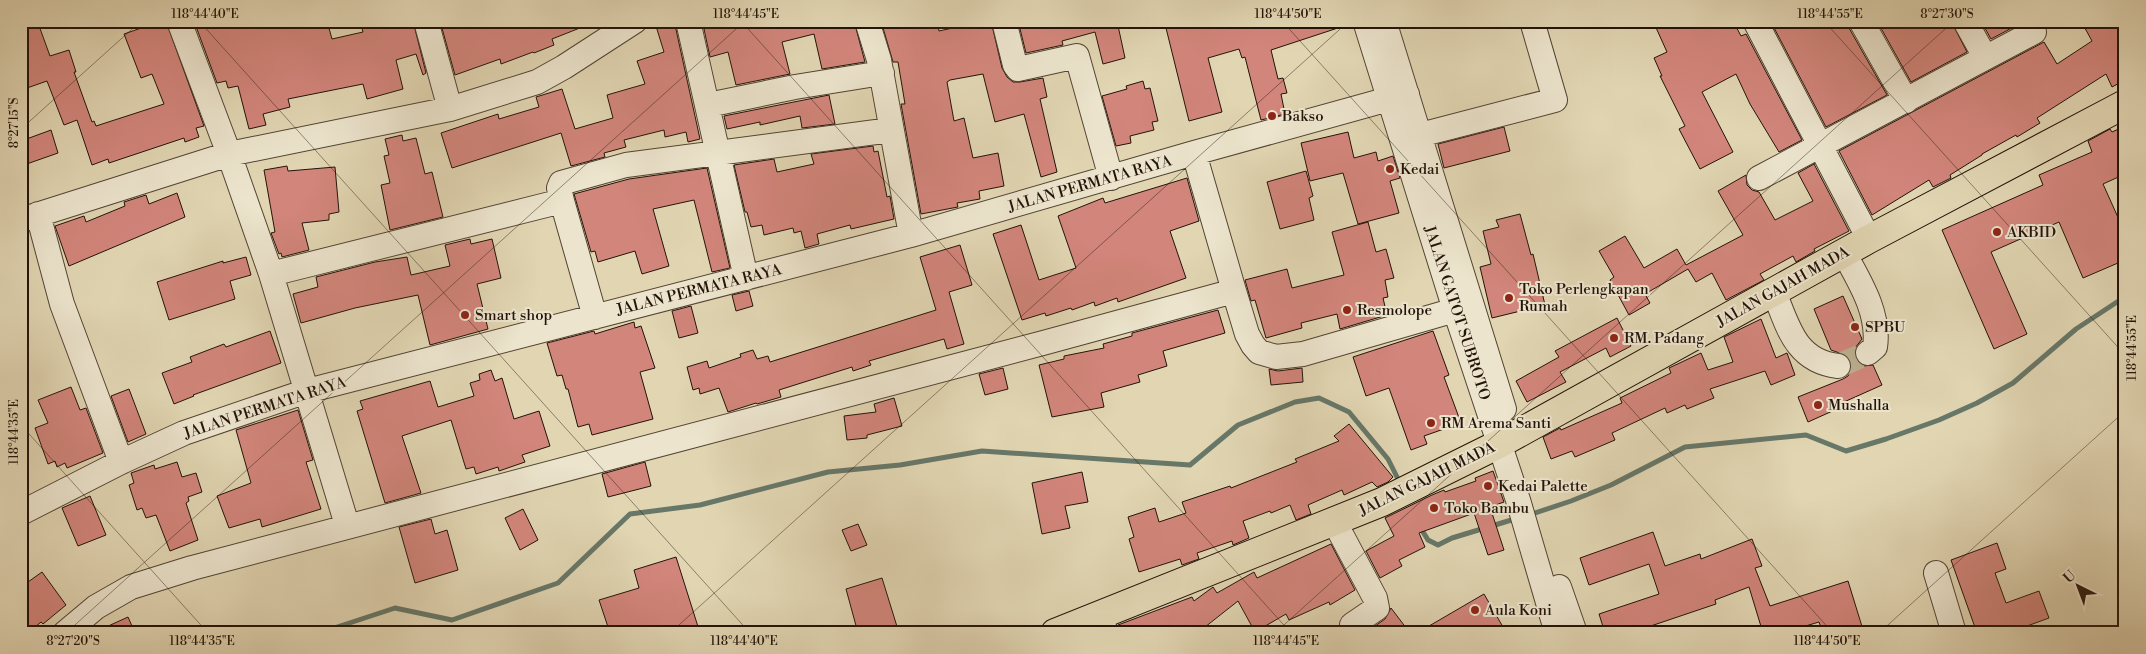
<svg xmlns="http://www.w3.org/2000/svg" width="2146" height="654" font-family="'Libre Bodoni',serif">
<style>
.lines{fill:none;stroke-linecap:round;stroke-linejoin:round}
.stream{stroke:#677768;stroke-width:5}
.building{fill:#d2857b;stroke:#231309}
.minor-tunnel{stroke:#bbae90;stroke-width:24;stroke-dasharray:24 12;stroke-linecap:butt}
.minor-casing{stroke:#524433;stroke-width:26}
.major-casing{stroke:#231309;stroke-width:30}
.minor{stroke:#ece4cd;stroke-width:24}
.major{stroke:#e1d5b2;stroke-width:28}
.ticks{fill:none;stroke:#231309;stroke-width:1;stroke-opacity:0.45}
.poi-dot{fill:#8f2418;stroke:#ece4cd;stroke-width:2}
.labels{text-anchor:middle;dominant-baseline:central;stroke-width:4;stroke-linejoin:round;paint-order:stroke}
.poi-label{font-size:15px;fill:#231309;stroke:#ece4cd;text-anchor:start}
.street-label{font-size:15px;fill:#231309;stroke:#ece4cd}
.neatline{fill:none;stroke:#231309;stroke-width:2}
.ticks-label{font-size:12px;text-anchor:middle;fill:#231309}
</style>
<rect width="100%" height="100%" fill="#e1d5b2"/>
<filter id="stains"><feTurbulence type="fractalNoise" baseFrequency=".004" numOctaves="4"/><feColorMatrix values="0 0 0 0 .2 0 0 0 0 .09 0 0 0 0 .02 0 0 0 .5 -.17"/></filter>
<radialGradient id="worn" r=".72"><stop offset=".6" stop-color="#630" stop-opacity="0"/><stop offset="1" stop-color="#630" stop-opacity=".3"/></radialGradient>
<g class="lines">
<path class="stream" d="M1529,515L1571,501L1611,485L1685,447L1806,435L1846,451L1886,439L1939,420L1977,403L2013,383L2076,329L2117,302L2125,300
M1420,527L1428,540L1438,545L1452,538L1518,518
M319,633L395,608L452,620L558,583L630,514L700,505L828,472L900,465L982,451L1190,465L1238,425L1295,402L1319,398L1349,412L1388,459L1401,485"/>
</g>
<path class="building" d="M142,21H166L204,126L196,128L199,137L185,142L184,138L109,163L108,159L92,165L77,120L64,125L47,81L27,88L21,69V28L38,23L50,56L69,50L76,72H74L92,122L94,121L96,126L164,104L152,74L141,78L124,34L144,27Z
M194,21H327L332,39L363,32L360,21H413L426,73L423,75L416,54L396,60L403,89L367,99L363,84L288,99L290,107L263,114L266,125L249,129L238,86L228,88L226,81L217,83Z
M440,21H503L505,28L521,21L595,22L552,39L554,45L534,53L533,52L501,64L500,59L455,75Z
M729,21H854L865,62L822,69L814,34L782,42L790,74L736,85L728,52L710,57L704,29Z
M881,21H937L939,31L975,23L974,21H991L1002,68L1007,77L1013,82H1020L1043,78L1047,97L1040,99L1057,172L1041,177L1024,114L995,122L983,74L950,80L947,82L954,121L964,118L973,158L998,153L1004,186L979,191L980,199L957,203L958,207L921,214L901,104H905L898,62H893Z
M1018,21H1117L1125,58L1103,64L1095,32L1062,41L1063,45L1026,53Z
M1194,21H1350V24L1271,50L1278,79L1283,78L1287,93L1281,94L1285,114L1261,120L1245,57L1242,58L1239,49L1208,58L1222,112L1189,121L1166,28Z
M1653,21H1733L1741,36L1746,34L1802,140L1779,152L1750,104L1736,74L1702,92L1733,152L1700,169L1679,129L1685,126L1660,76H1662L1654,58L1667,52Z
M1772,21H1847L1849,28L1887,95L1826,127L1771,22Z
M1877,21H1951L1967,52L1911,82Z
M1981,21H2025L1991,39Z
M2081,21H2115L2125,40V80L2112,87L2106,74L2037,118L2040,123L2017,137L2016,135L1982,154V155L1950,175L1951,178L1933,187L1929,180L1872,215L1839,151L2044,42L2057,64L2092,41Z
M669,22L670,26L675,25L700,139L688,142L686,132L665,137L664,130L624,140L626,147L604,153L605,157L571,166L561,133L452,168L441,133L498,114L499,119L539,107L536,97L562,89L575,129L613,118L607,95L645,84L637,61L664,52L656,26Z
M1143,81L1145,89L1150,88L1158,121L1152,122L1154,130L1130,136L1131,143L1116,146L1102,96L1127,89L1126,86Z
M829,95L835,124L802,128L800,116L760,125V122L727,129L724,116Z
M2125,126V174L2103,184L2125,233V260L2083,278L2059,222L1991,252L2027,334L1994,349L1942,230L2043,185L2039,175L2092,152L2088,141L2110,129L2112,132Z
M1504,127L1510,151L1444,168L1438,144Z
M51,130L58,153L21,166V141Z
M1348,132L1354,158L1376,152L1378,161L1393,156L1400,178L1390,181L1399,213L1358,224L1343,173L1310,181L1301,143Z
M402,135L403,141L416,138L425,174L432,172L443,217L390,230L381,185L390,183L384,156L389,155L385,139Z
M873,146L874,152L878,151L887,197L890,196L894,219L851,229L850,225L817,234L819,244L805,248L801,231L794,233L793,228L764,235L762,225L751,227L747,212H745L734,165L774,159L777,172L814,164L811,154Z
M1814,164L1849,231L1814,249L1815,251L1796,262L1793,256L1760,274L1764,280L1726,300L1712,273L1696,282L1688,269L1645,294L1650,303L1629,315L1610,280L1614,277L1599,251L1625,236L1644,268L1677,249L1686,265L1743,235L1718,191L1746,175L1747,185L1752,190L1759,192L1775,220L1813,201L1798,173Z
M287,166L288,171L335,167L339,212L329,214V220L302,223L309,250L282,257L281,253L279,254L271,233L275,232L264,170Z
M707,168L730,268L712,272L694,200L653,209L669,266L642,274L635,251L598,262L595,251L591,252L574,194L629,179Z
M1306,171L1313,196L1309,198L1314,220L1280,229L1267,182Z
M1187,178L1199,221L1170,231L1186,278L1118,302L1117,298L1095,306L1094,302L1072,310L1071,308L1046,316L1045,313L1022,320L993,234L1021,225L1039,280L1076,268L1058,216L1103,198L1105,203Z
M177,193L185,217L69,266L55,226L84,216L86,222L125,206L124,202L146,195L149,204Z
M1520,214L1531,255L1533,254L1545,305L1492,318L1480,267L1491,264L1483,231L1499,227L1496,220Z
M1368,222L1376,252L1386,249L1394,278L1385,280L1388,297L1383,298L1387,315L1340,329L1337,314L1301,323L1302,328L1266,338L1255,300L1251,301L1245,280L1287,269L1292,288L1344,275L1332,232Z
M470,239L471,244L492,239L501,278L477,284L488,329L430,345L418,295L355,308L301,323L293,294L318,287L316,277L375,262L407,257L411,275L450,266L445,245Z
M960,245L972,285L949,292L964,344L947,349L944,339L869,361L871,365L853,371L852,367L779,390L781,397L757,404L756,403L728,412L719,388L700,394L699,388L693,390L687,367L707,361L709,368L741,357L740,354L753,350L757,359L768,356L770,362L936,310L920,257Z
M246,257L251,275L230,281L235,299L169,320L157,282L223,261V263Z
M749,291L753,306L736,311L732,295Z
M1843,296L1862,339L1855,348V356L1857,362L1863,366L1873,365L1882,385L1835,406L1837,409L1808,422L1798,397L1843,379L1848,376L1851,369V362L1848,356L1831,350L1814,309Z
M691,306L698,333L679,338L672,311Z
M1218,310L1225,333L1163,351L1167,366L1138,375L1140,382L1101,393L1104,407L1052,417L1039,365L1064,359V356L1104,348L1103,344L1132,336V333Z
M1617,318L1631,346L1610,357L1606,348L1560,372L1566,382L1527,402L1516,381L1559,357L1555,351Z
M1761,319L1776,358L1787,353L1795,375L1771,385L1765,371L1710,389L1714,398L1687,409L1685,405L1667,413L1665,408L1612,433L1615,440L1575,457L1572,451L1551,459L1543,437L1560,428L1561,430L1622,403L1620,398L1671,373L1669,368L1701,353L1708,370L1733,362L1724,337Z
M634,322L635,328L641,326L655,368L640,372L653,419L592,435L589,424L578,427L568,389H566L562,375L557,376L547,343L594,331L595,334Z
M270,331L281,363L193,395L194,396L174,404L162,373L192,362L190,357L224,344L226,347Z
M1433,331L1449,375L1444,377L1461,423L1424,436L1427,444L1411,450L1389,388L1366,396L1353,357Z
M1003,368L1008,389L985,395L979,374Z
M1302,368L1303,382L1271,385L1269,369L1278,371Z
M491,370L495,381L502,378L514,419L539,411L550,446L522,455L525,462L499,471L498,467L476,474L474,467L466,469L451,420L402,436L421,493L385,503L357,411L363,409L360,401L430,381L438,407L474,396L470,383L480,380L479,374Z
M71,387L80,410L86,408L103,453L67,468L65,463L57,467L55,461L48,464L35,428L48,423L38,400Z
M129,389L146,434L128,442L111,396Z
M894,398L902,426L867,435V438L847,440L844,416L876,412L874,404Z
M298,410L313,460L306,462L321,509L262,527L260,519L229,528L217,496L251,483L236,430Z
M1349,424L1393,477L1388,482L1377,487L1372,482L1344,495L1342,490L1308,505L1311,514L1296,520L1290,505L1271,513L1270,511L1243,521L1249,538L1233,545L1232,541L1197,553L1199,559L1182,565L1180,559L1139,572L1129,539L1134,537L1128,517L1155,508L1159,522L1186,513L1182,502L1230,486L1231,488L1297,462L1295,459L1339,441L1334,436Z
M177,462L182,477L196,473L202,492L188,497L189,501L186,503L198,540L170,551L156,515L146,518L142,508L137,510L129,485L134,483L131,473L154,465L155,469Z
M645,462L651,486L608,497L602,474Z
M1493,471L1504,502L1490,507L1504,550L1488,555L1474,513L1419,533L1425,547L1399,560L1402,566L1380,578L1366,551L1394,536L1385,518L1432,495L1444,490L1445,492L1476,481L1475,478Z
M1082,472L1088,502L1065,506L1070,528L1042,534L1032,483Z
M90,496L106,535L78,546L62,508Z
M523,509L538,540L520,550L505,518Z
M431,519L435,534L447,530L458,570L415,583L399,527Z
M858,524L867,545L851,551L842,530Z
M1653,532L1665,566L1700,554L1701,559L1752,539L1762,566L1755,568L1770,606L1848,581L1864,633H1823L1819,622L1792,630L1793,633H1763L1749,587L1715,600L1716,604L1630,633H1605L1599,614L1659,594L1649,564L1589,585L1580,558Z
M1997,543L2006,569L1995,573L2006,603L2039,591L2049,618L2008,633H1977L1951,560Z
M1331,544L1355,590L1330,605L1329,602L1289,620L1286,614L1255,632L1238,601L1205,627L1190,633H1119L1118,625L1192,597L1194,601L1213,587L1217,593L1254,572L1257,578Z
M676,557L700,633H610L599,600L639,588L634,570Z
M42,572L66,605L43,624L41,622L28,633H21V587Z
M882,578L899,633H858L846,589Z
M1484,594L1503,627L1493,633H1417Z
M1391,608L1410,633H1368V631L1385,619Z
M128,617L135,633H93Z"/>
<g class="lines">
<path class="minor-tunnel" d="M1838,366L1868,353"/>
<defs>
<path id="minor" d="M179,21L229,154L271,274L347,525
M426,21L450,109
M688,21L746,278
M867,21L879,60L911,235
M1004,21L1015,65L1018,69L1077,56L1111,178
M1365,21L1455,310L1518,500L1557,633
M1384,21L1504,409
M1755,21L1869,239
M1861,21L1906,101
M1965,21L1985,57
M708,105L795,87L882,73
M1420,135L1555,100L1532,21
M1759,178L2034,32
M562,201L559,188L561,183L626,165L891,130
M38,214L62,304L121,462
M21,220L229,154L450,109L537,82L564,67L635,21
M1844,253C1860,282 1880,314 1875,347L1868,353
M271,274L562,201L595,317
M1234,291L1247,334L1253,345L1259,352L1276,357L1303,354L1455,310
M1774,292C1788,326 1795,361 1838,366
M21,513L121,462L184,433L307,391L911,235L1194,153L1407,94
M1334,521L1375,598L1377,608L1352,625L1355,633
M1936,573L1954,633
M1559,587L1575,633
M1100,616L1106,633
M65,633L96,607L131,587L192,568L1043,343L1234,291L1194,153"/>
<path id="major" d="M1055,633L1382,502L1499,444L1869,239L2125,104"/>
</defs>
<use href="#minor" class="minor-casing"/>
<use href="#major" class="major-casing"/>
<use href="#minor" class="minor"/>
<use href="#major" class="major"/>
</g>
<path class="ticks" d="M199,21L750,633M741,21L1291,633M1282,21L1833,633M1824,21L2125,355M21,129L141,21M21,425L208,633M66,633L745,21M670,633L1349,21M1275,633L1954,21M1879,633L2125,411"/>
<g class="poi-dot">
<circle cx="1272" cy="116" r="5"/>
<circle cx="1390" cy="169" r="5"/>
<circle cx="1997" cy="232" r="5"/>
<circle cx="1509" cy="298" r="5"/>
<circle cx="1347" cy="310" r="5"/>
<circle cx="465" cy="315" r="5"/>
<circle cx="1855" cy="327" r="5"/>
<circle cx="1614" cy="338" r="5"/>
<circle cx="1818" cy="405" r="5"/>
<circle cx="1431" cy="423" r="5"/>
<circle cx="1488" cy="486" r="5"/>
<circle cx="1434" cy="508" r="5"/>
<circle cx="1475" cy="610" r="5"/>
</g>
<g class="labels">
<g class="poi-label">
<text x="1282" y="116">Bakso</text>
<text x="1400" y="169">Kedai</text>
<text x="2007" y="232">AKBID</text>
<text x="1519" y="289">Toko Perlengkapan<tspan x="1519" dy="17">Rumah</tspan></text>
<text x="1357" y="310">Resmolope</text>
<text x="475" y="315">Smart shop</text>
<text x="1865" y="327">SPBU</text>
<text x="1624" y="338">RM. Padang</text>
<text x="1828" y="405">Mushalla</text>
<text x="1441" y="423">RM Arema Santi</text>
<text x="1498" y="486">Kedai Palette</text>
<text x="1444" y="508">Toko Bambu</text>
<text x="1485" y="610">Aula Koni</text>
</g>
<g class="street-label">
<text transform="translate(1090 184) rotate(-16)">JALAN PERMATA RAYA</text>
<text transform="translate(1783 287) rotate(-29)">JALAN GAJAH MADA</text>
<text transform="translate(699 290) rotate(-14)">JALAN PERMATA RAYA</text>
<text transform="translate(1457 313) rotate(72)">JALAN GATOT SUBROTO</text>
<text transform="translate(265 408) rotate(-18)">JALAN PERMATA RAYA</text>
<text transform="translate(1427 479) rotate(-26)">JALAN GAJAH MADA</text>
</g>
</g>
<rect width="2146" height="654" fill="none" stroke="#e1d5b2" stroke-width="55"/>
<g transform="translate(2078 586) rotate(318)" stroke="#ece4cd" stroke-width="4" paint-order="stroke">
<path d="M0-4L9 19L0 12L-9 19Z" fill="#231309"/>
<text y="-8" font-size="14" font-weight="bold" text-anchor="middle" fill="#231309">U</text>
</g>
<rect x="28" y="28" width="2090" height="598" class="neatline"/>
<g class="ticks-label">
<text x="205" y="18">118°44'40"E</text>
<text x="746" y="18">118°44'45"E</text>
<text x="1288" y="18">118°44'50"E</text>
<text x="1830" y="18">118°44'55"E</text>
<text x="1947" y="18">8°27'30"S</text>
<text transform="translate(14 123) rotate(-90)" y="4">8°27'15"S</text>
<text transform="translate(2132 348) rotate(-90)" y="4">118°44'55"E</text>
<text transform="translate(14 432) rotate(-90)" y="4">118°44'35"E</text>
<text x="73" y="645">8°27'20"S</text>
<text x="202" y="645">118°44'35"E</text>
<text x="744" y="645">118°44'40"E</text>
<text x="1286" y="645">118°44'45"E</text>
<text x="1827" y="645">118°44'50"E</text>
</g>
<rect width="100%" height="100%" filter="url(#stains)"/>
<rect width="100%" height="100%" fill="url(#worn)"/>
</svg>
